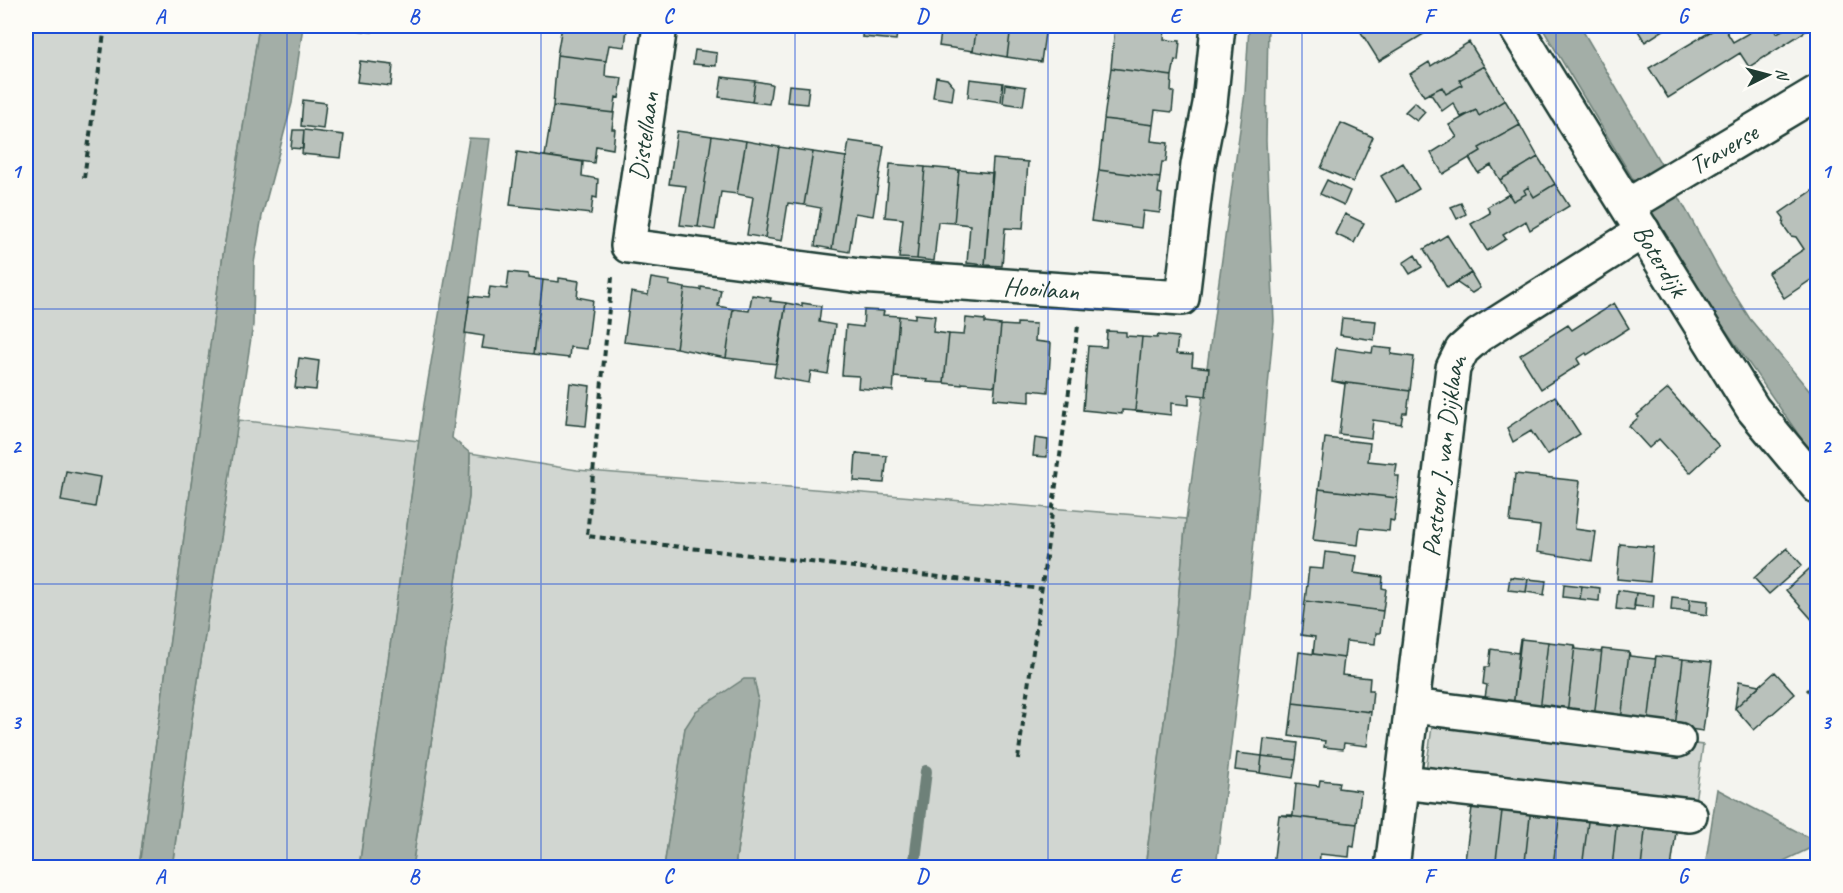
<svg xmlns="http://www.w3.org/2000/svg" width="1843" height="893" font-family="Caveat,sans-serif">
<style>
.green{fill:#d1d6d1;stroke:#788a82;stroke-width:1.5}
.water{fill:#a3aea7;stroke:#6e8179;stroke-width:1.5}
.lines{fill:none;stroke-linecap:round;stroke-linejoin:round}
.stream{stroke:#6e8179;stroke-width:12}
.building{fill:#b9c1bb;stroke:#1f3d34;stroke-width:1.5}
.minor-casing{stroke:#1f3d34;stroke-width:38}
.path{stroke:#1f3d34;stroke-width:4;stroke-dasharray:6 4.5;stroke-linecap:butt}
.minor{stroke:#fdfcf7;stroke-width:33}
.grid{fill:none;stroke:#1d4ed8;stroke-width:1.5;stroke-opacity:0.55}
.labels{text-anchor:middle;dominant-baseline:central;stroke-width:4.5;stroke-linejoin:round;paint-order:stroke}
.street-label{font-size:26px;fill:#1f3d34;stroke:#fdfcf7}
.neatline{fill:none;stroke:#1d4ed8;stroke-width:2}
.grid-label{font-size:20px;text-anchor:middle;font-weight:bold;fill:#1d4ed8}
</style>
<rect width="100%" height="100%" fill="#f4f4ef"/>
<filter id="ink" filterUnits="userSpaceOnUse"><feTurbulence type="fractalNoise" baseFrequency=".0167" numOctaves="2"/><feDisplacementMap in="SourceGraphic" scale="12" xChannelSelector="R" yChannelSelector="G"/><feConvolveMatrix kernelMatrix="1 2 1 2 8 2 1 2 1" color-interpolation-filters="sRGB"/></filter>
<g filter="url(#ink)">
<path class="green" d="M26,26H259L218,287L139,867H26Z
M238,420L419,441L359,867L172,868L191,726Z
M470,453L577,470L1186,519L1173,653L1145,867H735L758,697L685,728L664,867L412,868L469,497Z
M1433,720L1686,754L1688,743L1703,745L1692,823L1425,777Z"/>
<path class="water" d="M259,26H303L292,103L262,216L254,263L253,325L191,726L172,867H139L218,287Z
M1249,26H1268L1266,141L1274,321L1249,595L1216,867L1145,868L1173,653L1186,519L1245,93Z
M1541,26H1580L1661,164L1719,270L1750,319L1817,400V456L1803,441L1681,266L1630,174Z
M469,138L490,139L452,438L470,453L469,497L412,867L359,868L424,404Z
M744,679H754L758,697L735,867H664L685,728L696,711Z
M1717,789L1817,842V845L1771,867H1705Z"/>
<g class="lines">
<path class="stream" d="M914,868L926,771"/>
</g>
<path class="building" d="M324,26H372V32Z
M562,26H624V27L627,28L625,47L609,45L606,61L557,55Z
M760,26H794V31L760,28Z
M863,26H898L896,40L862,37Z
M942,26H977L973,51L939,46Z
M977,26H1011L1007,57L973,51Z
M1011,26H1046L1041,62L1007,57Z
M1115,26H1165L1164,40L1180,41L1178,61L1175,60L1172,76L1111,68Z
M1357,26H1437L1379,61Z
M1635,26H1670L1645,42Z
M1720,26H1723L1733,42L1761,26H1773L1777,33L1790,26H1814L1749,67L1740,53L1668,98L1649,68Z
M1469,42L1484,66L1459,80L1462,85L1446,94L1442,87L1424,96L1410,74L1429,62L1431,66Z
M695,50L717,53L716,66L693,64Z
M557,55L606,61L605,76L622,78L619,98L616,97L614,113L553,106Z
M360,61L393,65L391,86L357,82Z
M1484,66L1505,100L1479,116L1476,110L1461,117L1453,103L1442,111L1430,93L1442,87L1446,94L1462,85L1459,80Z
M1111,68L1172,76L1171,92H1174L1172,112L1155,110L1153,125L1104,119Z
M722,77L755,81L752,102L719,97Z
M936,77L947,79L954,87L952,100L933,97Z
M970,79L1003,83L1001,102L968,97Z
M755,81L772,84L769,104L752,102Z
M1005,84L1026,87L1023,106L1003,103Z
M789,85L809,87L807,104L787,102Z
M303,100L326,103L323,129L301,126Z
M1505,100L1520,125L1479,148L1481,151L1443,174L1431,153L1457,137L1449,125L1476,110L1479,116Z
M1415,102L1425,112L1417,121L1405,112Z
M553,106L614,113L612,129H615L613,149L596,146L594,163L545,156Z
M1104,119L1153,125L1151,141L1168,143L1166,162H1162L1160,178L1099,170Z
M1341,123L1373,137L1353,182L1321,168Z
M1520,125L1538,157L1500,180L1491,165L1478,173L1469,158L1481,151L1479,148Z
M293,130H304L303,149L291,148Z
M304,130L344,135L341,158L302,154Z
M677,131L712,136L698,227L680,225L686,186L669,184Z
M712,136L746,141L737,194L721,192L715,230L698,227Z
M746,141L779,147L765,238L747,235L753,197L737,194Z
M849,141L884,146L873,216L855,213L849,252L832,249Z
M779,147L813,152L804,205L788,203L782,241L765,238Z
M517,152L583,162L582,176L598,179L597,198L593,197L591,214L510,205Z
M813,152L846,157L832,249L815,246L821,208L804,205Z
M1538,157L1555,184L1534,197L1528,187L1524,190L1526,194L1513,201L1500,180Z
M993,159L1028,162L1023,229L1005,228L1002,266L985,265Z
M1403,163L1419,189L1397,202L1381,176Z
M890,164L925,167L917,259L899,258L903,219L885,217Z
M925,167L959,170L954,223L938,222L934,261L917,259Z
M959,170L993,173L985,265L967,263L970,225L954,223Z
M1099,170L1160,178L1158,193L1162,194L1160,213L1143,211L1141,228L1091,221Z
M1327,180L1350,191L1344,205L1320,194Z
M1555,184L1569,206L1530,230L1526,221L1503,235L1506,239L1487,251L1471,224L1490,213L1487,207L1509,194L1513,201L1526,194L1524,190L1528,187L1534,197Z
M1818,187V275L1784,298L1768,273L1804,249L1796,237L1791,236L1783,225L1784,218L1780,213Z
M1461,203L1466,214L1457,219L1451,207Z
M1345,214L1364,223L1354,243L1335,234Z
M1447,235L1471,273L1447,288L1424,249Z
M1415,255L1422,267L1410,274L1403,263Z
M509,272L528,274V278L543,280L534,354L482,348L484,336L465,333L470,296L488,298L490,287L507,289Z
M1471,273L1480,288L1472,293L1456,282Z
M559,278L579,281L577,297L593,300L587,349L570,347L569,358L534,354L543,280L559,282Z
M651,278L670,281L669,285L685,288L676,348L624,342L631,292L648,295Z
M701,287L721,290L718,306L733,309L726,358L676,348L685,288L701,290Z
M752,295L771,298L770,301L786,303L777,364L726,358L733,309L749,311Z
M786,303L802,306V303L821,306L819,322L835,325L828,374L811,371L809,383L774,377Z
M1614,303L1629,328L1587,355L1586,353L1577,359L1580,364L1541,389L1520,355L1568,325L1572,330Z
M864,310L884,311L883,315L899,316L893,391L858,388L859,376L842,375L846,325L863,327Z
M915,314L935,316L933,332L949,334L944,383L927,382L928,380L894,377L899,316L915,318Z
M966,318L985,320V323L1001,325L995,386L962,383V385L944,383L949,334L964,335Z
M1342,318L1376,321L1374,340L1340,335Z
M1017,323L1036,324L1035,341L1051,343L1048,392L1030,390V402L994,399L1001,325L1017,326Z
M1107,331L1126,332V336L1142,337L1135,411L1122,410V414L1083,410L1088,346L1106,347Z
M1158,335L1178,337L1176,354L1193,355L1192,366L1209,368L1206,396L1189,394V405L1171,403V415L1135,411L1142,337L1157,338Z
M1373,347L1392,349L1391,354L1414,357L1410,391L1332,381L1336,348L1372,353Z
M299,358L319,361L316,390L295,388Z
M1332,381L1410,391L1407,413H1403L1401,424L1373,420L1371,438L1339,434L1345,384Z
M570,383L590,386L586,426L566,424Z
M1668,389L1719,446L1690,473L1659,439L1649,448L1629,426L1639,417L1637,415Z
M1555,396L1580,434L1547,455L1531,431L1513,442L1507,428Z
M1035,438L1048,440L1047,457L1033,456Z
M1325,438L1370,443L1368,461L1397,464L1395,476H1399L1397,498L1319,489Z
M856,453L887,456L884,483L854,481Z
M66,471L100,477L95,507L61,501Z
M1515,474L1580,481L1575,529L1596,532L1592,561L1537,552L1540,526L1510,522Z
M1319,489L1397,498L1394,521L1390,520L1389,531L1360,528L1358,545L1313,540Z
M1620,544L1653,547L1650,582L1617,579Z
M1787,548L1802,565L1769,594L1754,578Z
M1325,552L1357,556L1354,573L1383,577L1382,588L1386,589L1383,611L1305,601L1309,568L1323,569Z
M1818,561V623L1816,624L1786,590Z
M1510,577L1528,579L1526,592L1508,590Z
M1528,579L1546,581L1544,595L1526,592Z
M1564,584L1582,586L1580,599L1563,597Z
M1582,586L1600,588L1599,601L1580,599Z
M1618,590L1636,593L1634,611L1616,609Z
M1636,593L1654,595L1653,608L1634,606Z
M1672,597L1690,599L1689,612L1671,610Z
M1690,599L1708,601L1707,615L1689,612Z
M1305,601L1383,611L1380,633H1376L1375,644L1346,641L1344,658L1313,654L1315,637L1301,635Z
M1520,639L1513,708L1484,704L1487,685L1483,684L1485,667H1489L1491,649L1518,653Z
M1521,639L1548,642L1540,711L1513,708Z
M1548,642L1575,645L1567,714L1540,711Z
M1575,645L1576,649L1601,652L1602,649L1594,718L1567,714Z
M1602,649L1629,652L1621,721L1594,718Z
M1299,652L1344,658L1342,675L1370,678L1369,690H1373L1371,712L1293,703Z
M1629,652L1630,656L1655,659L1656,656L1648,724L1621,721Z
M1656,656L1683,659L1675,727L1648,724Z
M1683,659L1712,662L1703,731L1675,727Z
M1775,672L1795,694L1754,730L1735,708Z
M1818,680V702L1807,690Z
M1739,681L1760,685L1735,708Z
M1293,703L1371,712L1367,746L1344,743L1343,749L1324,747L1325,741L1289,736Z
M1264,739L1298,743L1296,760L1262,756Z
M1237,753L1262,756L1260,773L1235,770Z
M1262,756L1296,760L1293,778L1260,773Z
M1320,780L1339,782L1338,788L1361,791L1357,824L1279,815H1293L1296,783L1319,786Z
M1473,800L1503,803L1495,868H1464Z
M1503,803L1531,807L1525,862L1497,859L1495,868Z
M1531,807L1560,811L1553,866L1525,862Z
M1560,811L1589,814L1582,868L1553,866Z
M1589,814L1617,818L1612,868H1582Z
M1279,815L1357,824L1354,847L1350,846L1349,857L1320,854L1319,868L1273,866Z
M1617,818L1646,821L1641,868H1612Z
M1646,821L1677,825L1671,868H1641Z"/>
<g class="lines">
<defs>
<g id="minor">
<path id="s1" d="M660,26L628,246L860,276L1182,298L1198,165L1210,104L1218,26"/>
<path id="s2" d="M1515,26L1753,409L1818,487"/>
<path id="s3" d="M1629,207L1639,199L1818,92"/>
<path d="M1413,706L1678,740"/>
<path d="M1403,782L1690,815"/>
<path id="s4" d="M1392,868L1453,368L1462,350L1479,335L1643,231"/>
</g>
</defs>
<use href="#minor" class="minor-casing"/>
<path class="path" d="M84,178L105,26
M612,277L587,536L1042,589
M1018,759L1078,326"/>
<use href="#minor" class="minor"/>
</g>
</g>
<path class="grid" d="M287,26V868M541,26V868M795,26V868M1048,26V868M1302,26V868M1556,26V868M26,309H1818M26,584H1818"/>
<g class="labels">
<g class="street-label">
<text transform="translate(644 136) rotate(-82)">Distellaan</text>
<text stroke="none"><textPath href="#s3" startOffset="111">Traverse</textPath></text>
<text stroke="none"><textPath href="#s2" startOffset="276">Boterdijk</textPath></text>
<text stroke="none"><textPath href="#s1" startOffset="638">Hooilaan</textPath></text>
<text stroke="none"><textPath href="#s4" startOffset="416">Pastoor J. van Dijklaan</textPath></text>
</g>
</g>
<rect width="1843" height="893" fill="none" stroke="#fdfcf7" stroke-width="66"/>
<g transform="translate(1768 75) rotate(84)" stroke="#fdfcf7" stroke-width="4.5" paint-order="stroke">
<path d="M0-4.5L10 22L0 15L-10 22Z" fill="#1f3d34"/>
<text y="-9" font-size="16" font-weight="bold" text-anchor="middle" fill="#1f3d34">N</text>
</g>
<rect x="33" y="33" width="1777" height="827" class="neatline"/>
<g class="grid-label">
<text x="160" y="23">A</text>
<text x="414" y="23">B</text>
<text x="668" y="23">C</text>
<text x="922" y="23">D</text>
<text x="1175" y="23">E</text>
<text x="1429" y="23">F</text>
<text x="1683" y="23">G</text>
<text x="16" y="178">1</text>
<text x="1826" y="178">1</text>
<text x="16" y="453">2</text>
<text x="1826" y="453">2</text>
<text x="16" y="729">3</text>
<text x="1826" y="729">3</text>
<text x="160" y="883">A</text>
<text x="414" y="883">B</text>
<text x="668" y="883">C</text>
<text x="922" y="883">D</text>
<text x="1175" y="883">E</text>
<text x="1429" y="883">F</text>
<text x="1683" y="883">G</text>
</g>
</svg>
